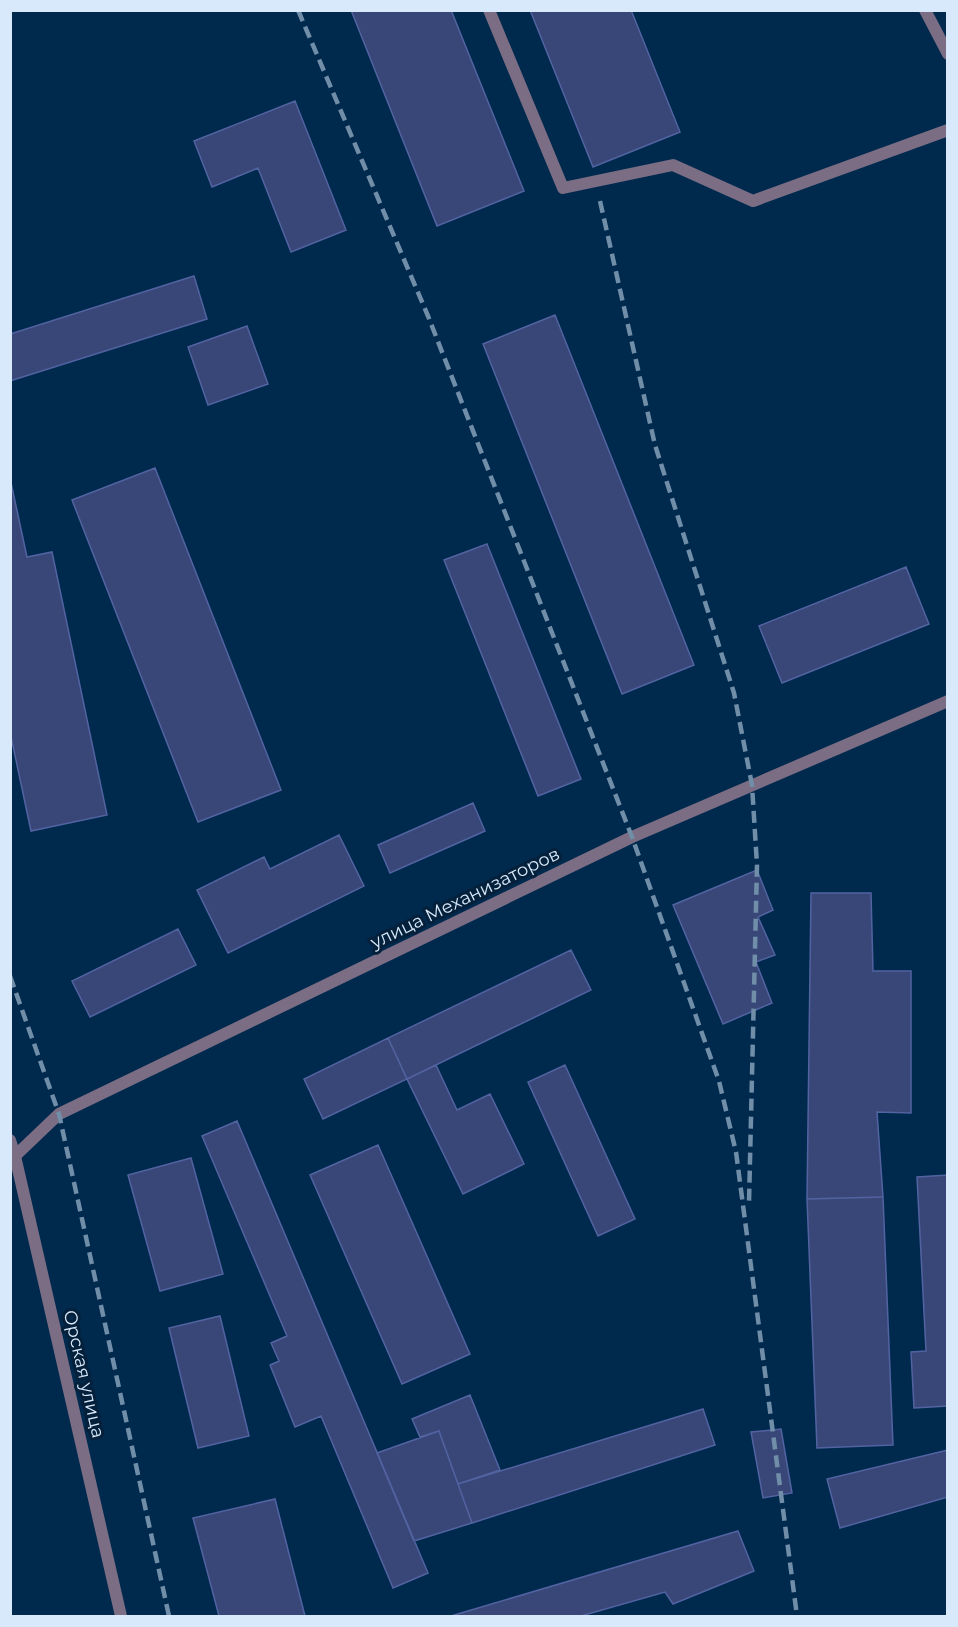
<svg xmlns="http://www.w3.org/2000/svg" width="958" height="1627" font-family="Montserrat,sans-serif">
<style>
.building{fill:#394778;stroke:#5263a1;stroke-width:1.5}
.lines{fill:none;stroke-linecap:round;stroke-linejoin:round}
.service{stroke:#7a6d84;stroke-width:12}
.minor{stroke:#7a6d84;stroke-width:12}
.tertiary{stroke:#7a6d84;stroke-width:12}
.rail{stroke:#718ea9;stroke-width:4.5;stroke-dasharray:12 6;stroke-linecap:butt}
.labels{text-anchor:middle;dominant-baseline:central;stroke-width:6;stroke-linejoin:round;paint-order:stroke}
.street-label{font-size:18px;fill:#d8e9fb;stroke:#04203a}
</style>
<rect width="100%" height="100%" fill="#00294e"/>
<path class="building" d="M351,10H451L524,191L437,226Z
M530,10H631L680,132L593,167Z
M295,101L346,230L291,252L258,168L212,187L194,141Z
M194,276L207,319L10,381V334Z
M555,315L694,665L622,694L483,344Z
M247,326L268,384L208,405L188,347Z
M155,468L281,790L198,822L72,500Z
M10,478L27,557L52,552L107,815L31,831L10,732Z
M487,544L581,779L538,796L444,560Z
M906,567L929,624L782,683L759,626Z
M473,803L485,831L390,873L378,845Z
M339,835L364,886L228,953L197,890L264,857L270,869Z
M757,870L773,910L758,917L775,955L756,962L772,1003L723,1024L673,905Z
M811,893H871L873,971H911V1113L877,1112L883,1197L807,1199Z
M178,929L196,965L90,1017L72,981Z
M571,950L591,990L407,1079L388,1038Z
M388,1038L407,1079L323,1119L304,1079Z
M436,1065L457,1110L490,1094L524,1164L463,1194L407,1079Z
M565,1065L635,1219L598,1236L528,1082Z
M237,1121L428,1573L393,1588L321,1416L295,1427L270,1365L279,1361L271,1343L287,1336L202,1136Z
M378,1145L470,1354L402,1384L310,1175Z
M191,1158L223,1274L160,1291L128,1175Z
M948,1175V1406L914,1408L911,1352L926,1351L917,1177Z
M883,1197L893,1445L817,1448L807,1199Z
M220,1316L249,1436L198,1448L169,1328Z
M470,1395L500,1470L458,1484L439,1431L420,1437L412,1419Z
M703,1409L715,1445L472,1523L458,1484Z
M781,1429L792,1493L763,1498L751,1432Z
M439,1431L472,1523L414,1541L377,1453Z
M948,1450V1497L840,1528L827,1479Z
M275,1499L305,1616H219L193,1518Z
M738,1531L754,1571L673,1604L665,1592L581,1616H451Z"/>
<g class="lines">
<path class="service" d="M489,10L563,188L673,165L753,201L948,130
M925,10L948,54"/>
<path class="minor" d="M10,1140L15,1156L59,1114L632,837L948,701"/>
<path class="tertiary" d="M15,1156L121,1616"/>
<path class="rail" d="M298,10L428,316L632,837L719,1081L736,1152L797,1616
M600,201L655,445L734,693L752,785L757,865L749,1203
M10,976L59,1114L169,1616"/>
</g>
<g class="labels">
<g class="street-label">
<text transform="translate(465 898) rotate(-26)">улица Механизаторов</text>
<text transform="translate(84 1374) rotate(77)">Орская улица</text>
</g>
</g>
<rect width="958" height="1627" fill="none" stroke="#d8e9fb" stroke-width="24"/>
</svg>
